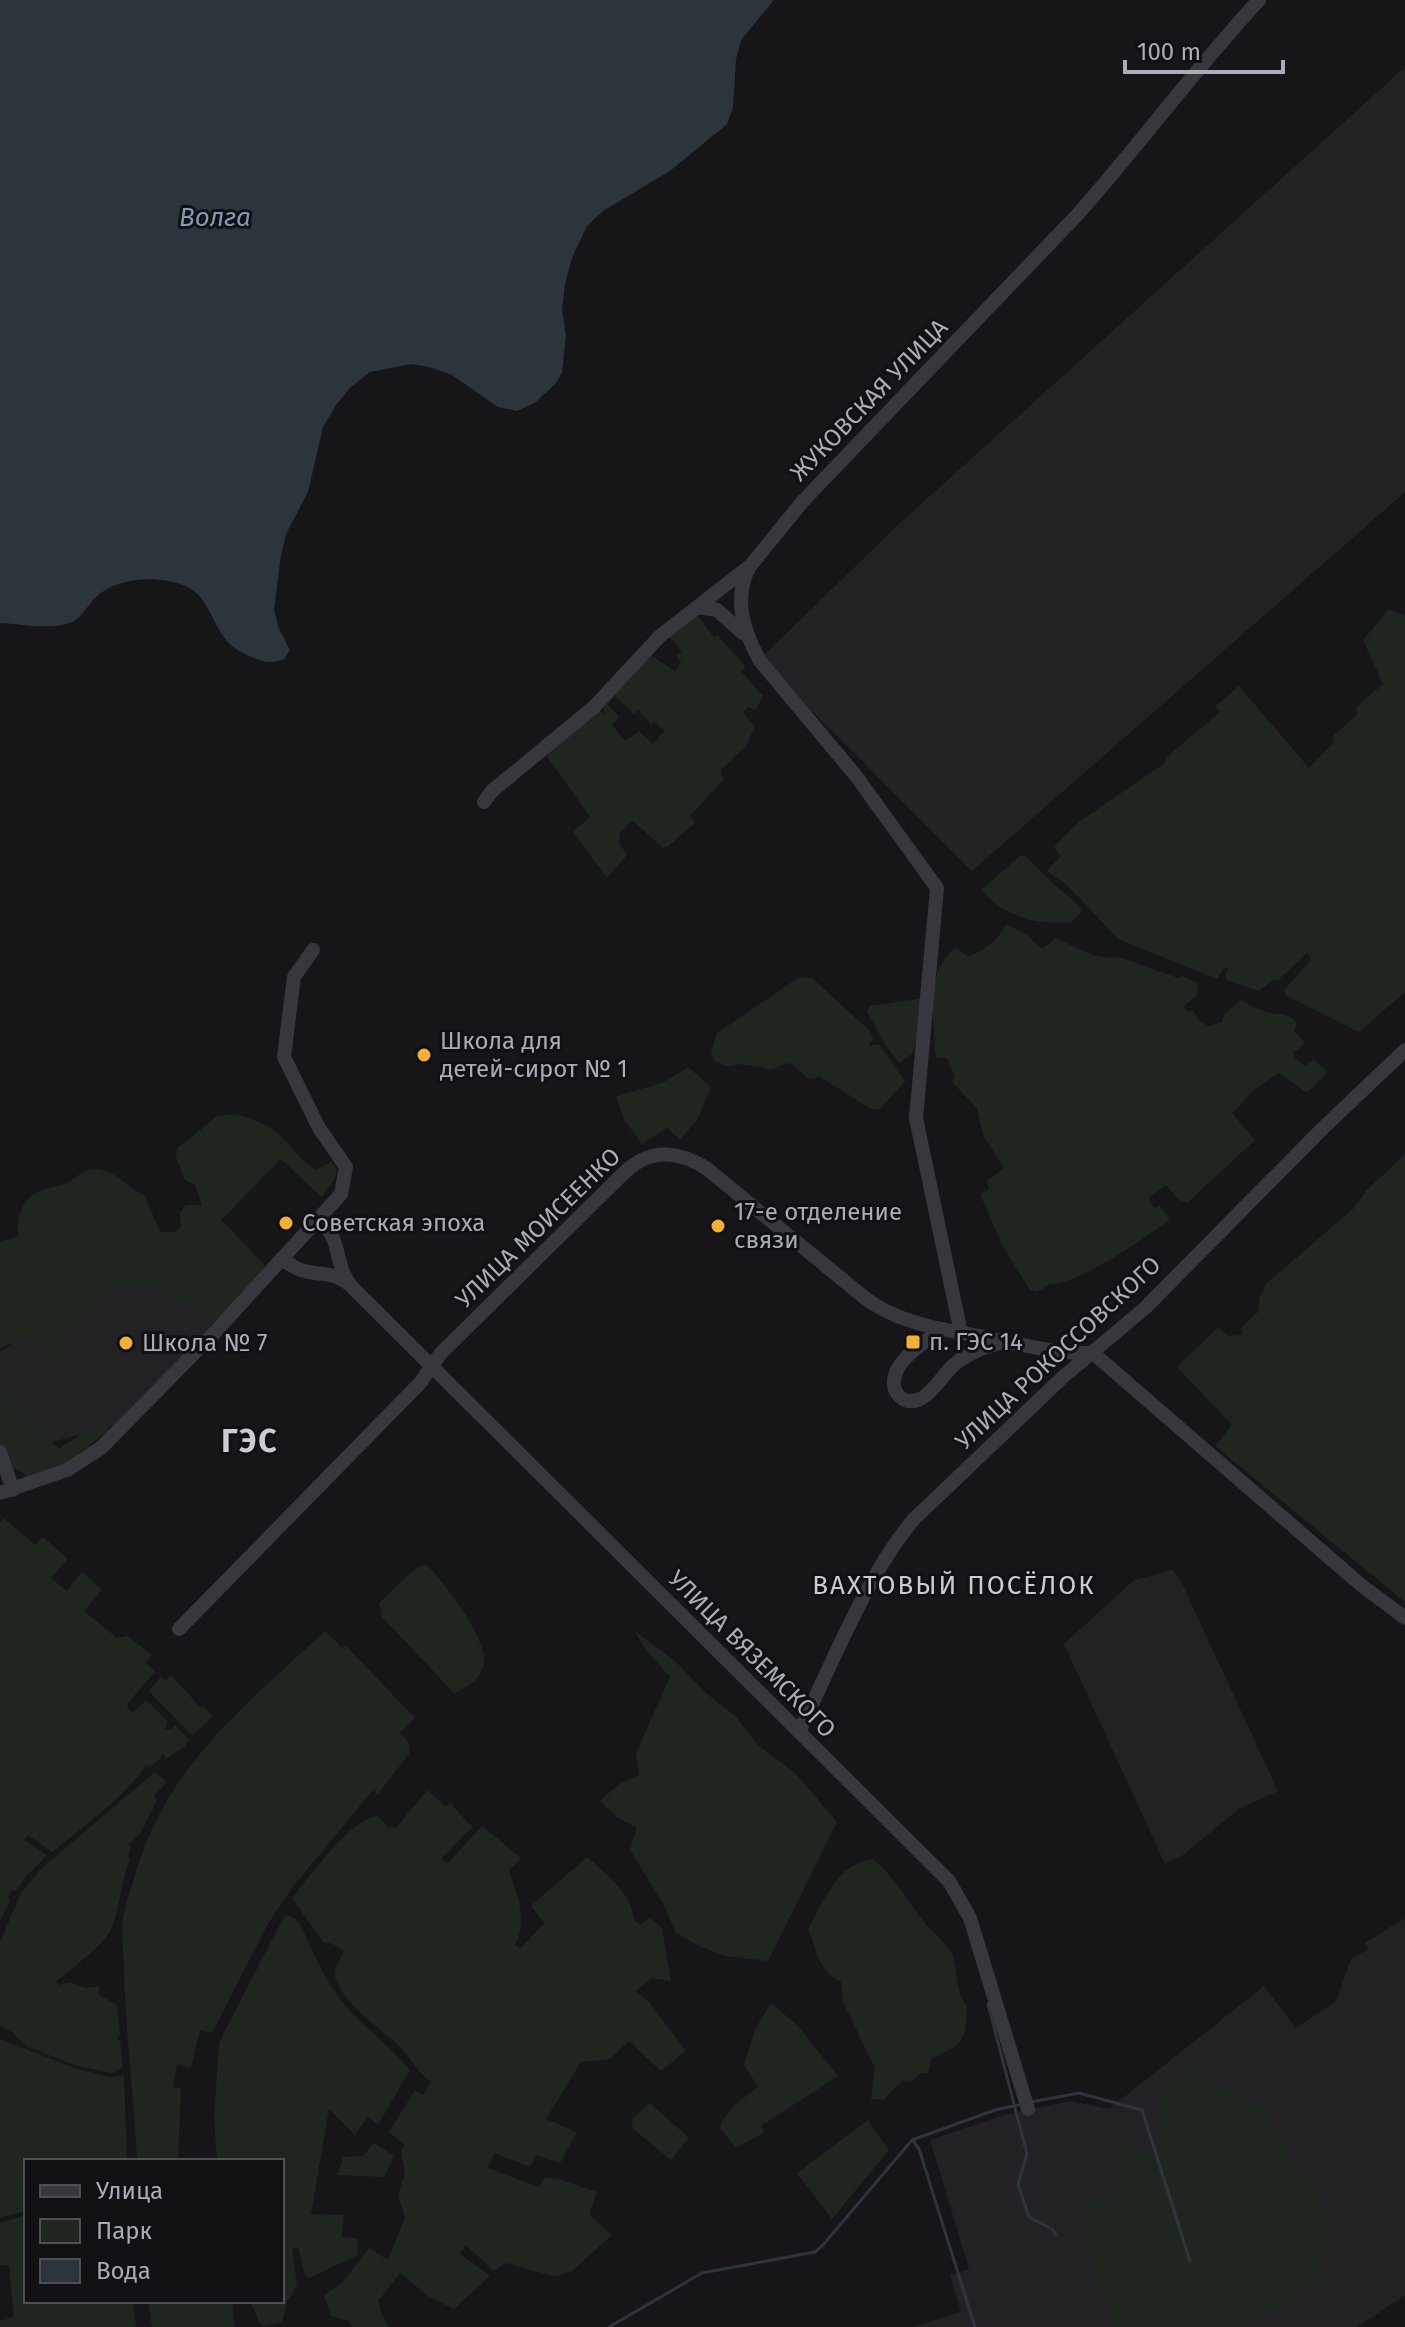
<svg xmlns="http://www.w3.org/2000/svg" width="1405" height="2327" font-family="'Fira Sans',sans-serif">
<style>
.built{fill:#222225}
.green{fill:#1e261f}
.water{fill:#2c353c}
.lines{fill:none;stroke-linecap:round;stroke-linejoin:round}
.stream{stroke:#2c353c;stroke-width:3}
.minor{stroke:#37383d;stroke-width:14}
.poi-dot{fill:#f2b134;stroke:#111113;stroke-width:3}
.labels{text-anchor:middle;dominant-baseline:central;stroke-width:6;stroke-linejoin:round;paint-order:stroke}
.street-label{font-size:24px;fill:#a8adb8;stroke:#111113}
.poi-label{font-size:24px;fill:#a8adb8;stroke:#111113;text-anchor:start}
.water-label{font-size:26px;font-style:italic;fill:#7f9bb3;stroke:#111113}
.neighbourhood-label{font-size:26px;letter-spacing:2px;fill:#c9ccd4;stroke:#111113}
.district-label{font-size:32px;font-weight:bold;letter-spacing:2px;fill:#c9ccd4;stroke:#111113}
</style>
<rect width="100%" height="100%" fill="#161618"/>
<path class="built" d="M1405,67V492L972,871L790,689L764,655L900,523Z
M151,1247L221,1315L113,1426L44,1444L0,1401V1352Z
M1172,1570L1179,1577L1278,1791L1239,1809L1183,1855L1165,1864L1064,1644L1134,1580Z
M1403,1919L1405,1920V2295L1357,2327H913L961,2312L950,2275L969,2269L930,2140L1004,2115L1070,2101L1109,2109L1264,1986L1296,2028L1336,2001L1351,1959L1368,1949L1365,1943Z"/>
<path class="green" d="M1389,609L1405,616V992L1359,1032L1285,995L1284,990L1311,960L1307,953L1277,981L1274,979L1259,991L1226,980L1225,977L1228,969L1225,967L1217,979L1118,939L1066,884L1047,871L1061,856L1054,847L1080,821L1165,763L1167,757L1220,712L1216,706L1239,686L1309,768L1334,742L1332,737L1358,714L1355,708L1383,684L1363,640Z
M696,614L714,637L717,635L746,667L741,671L763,696L756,710L748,707L743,712L755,727L745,747L721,770L724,779L690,816L695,823L667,847H662L632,820L619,834V843L627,855L607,878L573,832L590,817L546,755L597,710L606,714L601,705L605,701L619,717L612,725L625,741L639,731L653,744L664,731L654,722L651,724L638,710L634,714L613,694L650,655L675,671L681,662L676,656L682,651L667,634Z
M1021,855L1025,856L1050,881L1082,908L1080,914L1070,923C1061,922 1052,923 1043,922C1024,921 991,906 982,889Z
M1006,924L1027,935L1042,949L1056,938C1074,946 1099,962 1119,957L1178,978L1182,976L1198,983L1197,996L1184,1006L1186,1011L1193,1010L1199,1021L1209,1026L1222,1022L1224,1015L1240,1000C1249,1004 1257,1009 1266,1012C1279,1016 1288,1011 1297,1024L1294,1030L1304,1042L1298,1050L1293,1051L1295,1058L1305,1066L1314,1060L1328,1072L1307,1093L1279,1073L1255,1089L1232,1113L1255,1140L1188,1202L1180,1201L1166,1185L1149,1198L1154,1208L1159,1205L1170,1219C1148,1236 1075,1287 1050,1284L1037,1292L1030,1290L1002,1245L980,1194L989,1189L987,1181L1004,1168L983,1135L977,1108L952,1082L955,1077L947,1058H936L935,1051C934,1016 924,971 956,948L968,957C987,949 996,942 1006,924Z
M798,978H812L870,1031L873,1038L869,1046L879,1044L905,1081L880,1109H871L820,1077L809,1079L790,1063L771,1069L740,1064L728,1067L715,1061L711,1054L717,1033Z
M923,998L921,1024L912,1054L899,1063L887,1048L867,1011L870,1006Z
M688,1067L711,1087L697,1120L680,1140L667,1128L642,1144L625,1121L616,1096L662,1083Z
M236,1114C250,1119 266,1123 278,1133C291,1145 300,1160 316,1170L331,1162L337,1170L335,1178L324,1195L320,1196L281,1159L221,1220L264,1264L262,1273L219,1322L209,1321L195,1304L180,1306L152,1287L139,1288L129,1282L120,1284L68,1334L60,1357L53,1361L28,1337L0,1348V1242L18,1236C17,1212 23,1195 49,1188C55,1186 61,1186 67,1183C76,1178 84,1169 95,1169C114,1169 130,1189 145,1196L160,1232H176L181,1226L180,1212L186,1205H202L195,1185L185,1180L176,1157L177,1149L217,1116Z
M1405,1154V1602L1215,1446L1232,1425L1177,1367L1218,1327L1229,1336L1243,1335L1241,1328L1258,1312L1260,1296L1266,1284L1353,1209L1366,1191Z
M0,1391L59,1449L92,1427L105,1421L109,1425L108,1431L63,1466L28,1477L16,1469L0,1474Z
M4,1518L35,1545L43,1537L68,1559L51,1578L67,1591L82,1571L102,1590L84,1611L117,1638L128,1636L152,1655L146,1663L155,1672L128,1703L127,1708L133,1713L146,1700L167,1721L165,1729H172L175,1725L189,1740L184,1747L167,1758L161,1754V1758L150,1767L145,1765C135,1788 75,1834 52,1852L28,1835L24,1840L47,1855L26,1876L16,1891L12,1890L8,1897L10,1901L0,1921V1522Z
M426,1564C443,1580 482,1633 484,1657C486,1676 468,1687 454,1693L382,1617L379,1603L417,1567Z
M634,1630L677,1663L706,1693L736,1717L758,1745L797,1775L837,1822L768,1961L725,1956L699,1946L676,1933L664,1905L630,1850L637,1827L618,1818L600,1801L618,1785L639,1775L636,1753L670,1677L645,1649Z
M325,1631L342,1648L346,1646L415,1718L400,1733L410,1744L409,1754L378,1794L373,1790L292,1888L269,1922L212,2033L200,2030L191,2068L177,2065L173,2087L181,2088L178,2161H137C134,2098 126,2036 124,1973C124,1955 121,1936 123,1918C126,1902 132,1886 136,1871C170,1762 246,1705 325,1631Z
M171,1675L201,1708L204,1707L213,1716L192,1736L149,1691L161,1677L166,1680Z
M155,1772L167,1782L154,1796L157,1800L140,1834L129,1844L131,1847L128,1858L130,1860C120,1882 121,1908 111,1929C103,1946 72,1968 56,1982L59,1985L70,1982L85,1988L99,1986V1995L117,2005L120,2034L117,2038L120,2041L123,2067L112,2073L78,2066L27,2047L13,2033L0,2026V1942L21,1893L42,1868Z
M427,1790L446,1807L450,1803L472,1827L441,1859L448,1863L482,1826L521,1858L509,1870C517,1894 528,1921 515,1945L520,1949L544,1923L531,1906L587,1857C606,1874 632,1893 634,1920L640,1925L650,1918L662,1928L671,1981L651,1978L636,1991L649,2002L686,2051L661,2071L629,2041L610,2059L581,2062L546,2119L577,2132L560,2163L536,2155L530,2167L494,2153L488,2168L539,2187L545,2178H556L597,2192L589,2214L612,2235L571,2272L554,2276L506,2263L494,2271L466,2245L460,2254L490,2276L454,2309L428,2296L400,2273L379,2300L380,2310L389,2327H352L349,2321L331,2316L324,2295L342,2283L369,2248L388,2260L405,2217L398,2195L405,2173L401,2151L405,2145L389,2132L415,2090L423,2095L431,2082C419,2074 412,2060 402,2049C381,2028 348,2009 336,1980C332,1970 340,1961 344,1951L333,1944L323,1942L292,1898C310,1876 351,1818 378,1816L388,1827L396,1828Z
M873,1859C897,1880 906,1899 925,1923C933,1933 945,1941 951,1952C959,1968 954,1993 967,2005C966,2041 964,2044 932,2058L928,2073L920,2074L911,2082L902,2081L883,2100L871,2099L875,2068L843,2002L841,1982C817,1970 818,1951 808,1929C823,1902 839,1862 873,1859Z
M285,1915L291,1916L299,1922C312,1949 324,1980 344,2004C364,2027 390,2046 410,2070L378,2125L368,2117L355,2135L329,2109L311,2214L344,2215L342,2237L357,2238L358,2255L309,2278L305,2276L298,2247L292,2249L297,2285L287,2301L282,2322L266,2326L260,2324L250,2301H282V2161H217L214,2116L219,2045L223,2034Z
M771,2003L798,2026L838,2076L761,2126L765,2132L736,2148L720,2128C725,2109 744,2098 758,2087L744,2065L755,2029Z
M0,2039L77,2069L111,2077L124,2075L127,2161H26V2211L0,2218Z
M1191,2070L1211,2085L1217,2084L1260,2106L1329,2216L1321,2279L1249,2327H1112L1083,2230L1087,2201L1121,2192L1117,2155L1125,2135L1151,2155L1166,2147C1158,2102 1149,2097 1191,2070Z
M650,2103L689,2138L671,2160L632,2128L633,2118Z
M868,2120L889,2150L832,2219L797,2173Z
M374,2143L394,2156L384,2177L338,2175L343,2157L363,2156Z
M26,2215V2301H133L136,2327H0V2321L14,2317L9,2266L0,2265V2223Z
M148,2301H232L235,2327H152Z"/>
<path class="water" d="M0,0H774L741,40L736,59L733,107L727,124L670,171L603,211L587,226L572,258L565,284L562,310L566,336L562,372L557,382L536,402L517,411L498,407L452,375L429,367L411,364L370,372L350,388L336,405L323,427L308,492L286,534L281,555L274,610L279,629L290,650L284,659C273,663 265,663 254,658C245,654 235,650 228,642C211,624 209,594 183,585C156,575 116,577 95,598C88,605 83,616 74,621C53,631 22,624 0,623Z"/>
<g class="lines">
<path class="stream" d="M988,2004L1027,2154L1018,2184L1029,2217L1052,2229L1056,2235
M1031,2102L1079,2093L1142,2110L1190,2261
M913,2141L919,2149L975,2327
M609,2327L702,2273L815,2252L823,2245L912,2140L995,2110L1023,2104"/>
<path class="minor" d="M750,566C732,598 744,632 760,661L856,776L937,888L916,1118L961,1333
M698,607L717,610L744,634
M484,802L492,791L594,707L660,636L751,565L803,501L1078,214C1140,144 1195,69 1259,0
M319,1219C344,1242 332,1262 352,1287L949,1881L970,1918L1028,2109
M282,1258C309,1283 325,1265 349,1284
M943,1329C927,1340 892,1361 894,1384C894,1390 898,1396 903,1399C925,1411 942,1373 956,1363C970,1352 986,1347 1002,1342
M1093,1353L1361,1585L1405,1618
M0,1452L13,1490
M0,1493L67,1470L101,1448L217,1330L341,1194L346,1167L319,1128L284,1057L294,977L313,950
M179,1629L420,1383L441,1353L626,1171C651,1148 678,1151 706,1168L865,1298C902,1326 950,1330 994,1339C1027,1346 1059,1354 1093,1353
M799,1732C831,1666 867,1574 914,1519L1063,1377L1145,1308L1322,1129L1405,1050"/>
</g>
<g class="poi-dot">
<circle cx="424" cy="1055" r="8"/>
<circle cx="286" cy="1223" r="8"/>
<circle cx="718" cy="1226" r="8"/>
<rect x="905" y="1334" width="16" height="16" rx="4"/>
<circle cx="126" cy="1343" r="8"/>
</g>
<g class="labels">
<g class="street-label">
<text transform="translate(869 400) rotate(-46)">ЖУКОВСКАЯ УЛИЦА</text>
<text transform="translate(538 1228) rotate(-44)">УЛИЦА МОИСЕЕНКО</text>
<text transform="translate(1058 1353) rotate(-43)">УЛИЦА РОКОССОВСКОГО</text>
<text transform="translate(752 1654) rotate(45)">УЛИЦА ВЯЗЕМСКОГО</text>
</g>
<g class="poi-label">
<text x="440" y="1041">Школа для<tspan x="440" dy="28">детей-сирот № 1</tspan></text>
<text x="734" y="1212">17-е отделение<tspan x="734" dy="28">связи</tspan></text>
<text x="302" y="1223">Советская эпоха</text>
<text x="929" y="1342">п. ГЭС 14</text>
<text x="142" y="1343">Школа № 7</text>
</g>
<g class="water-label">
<text x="215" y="217">Волга</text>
</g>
<g class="neighbourhood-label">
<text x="954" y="1585">ВАХТОВЫЙ ПОСЁЛОК</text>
</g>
<g class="district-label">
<text x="250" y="1441">ГЭС</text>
</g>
</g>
<rect x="24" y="2159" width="260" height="144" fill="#111113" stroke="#4d4f55" stroke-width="2"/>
<rect x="40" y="2185" width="40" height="12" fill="#37383d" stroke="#4d4f55" stroke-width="2"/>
<text x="96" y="2199" font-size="24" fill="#a8adb8">Улица</text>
<rect x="40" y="2219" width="40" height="24" fill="#1e261f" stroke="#4d4f55" stroke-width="2"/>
<text x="96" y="2239" font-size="24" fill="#a8adb8">Парк</text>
<rect x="40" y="2259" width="40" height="24" fill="#2c353c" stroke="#4d4f55" stroke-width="2"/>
<text x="96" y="2279" font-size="24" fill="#a8adb8">Вода</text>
<path d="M1125 60v12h158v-12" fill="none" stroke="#a8adb8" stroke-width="4"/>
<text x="1137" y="60" font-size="24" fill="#a8adb8" stroke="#111113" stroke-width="6" paint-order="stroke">100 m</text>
</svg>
